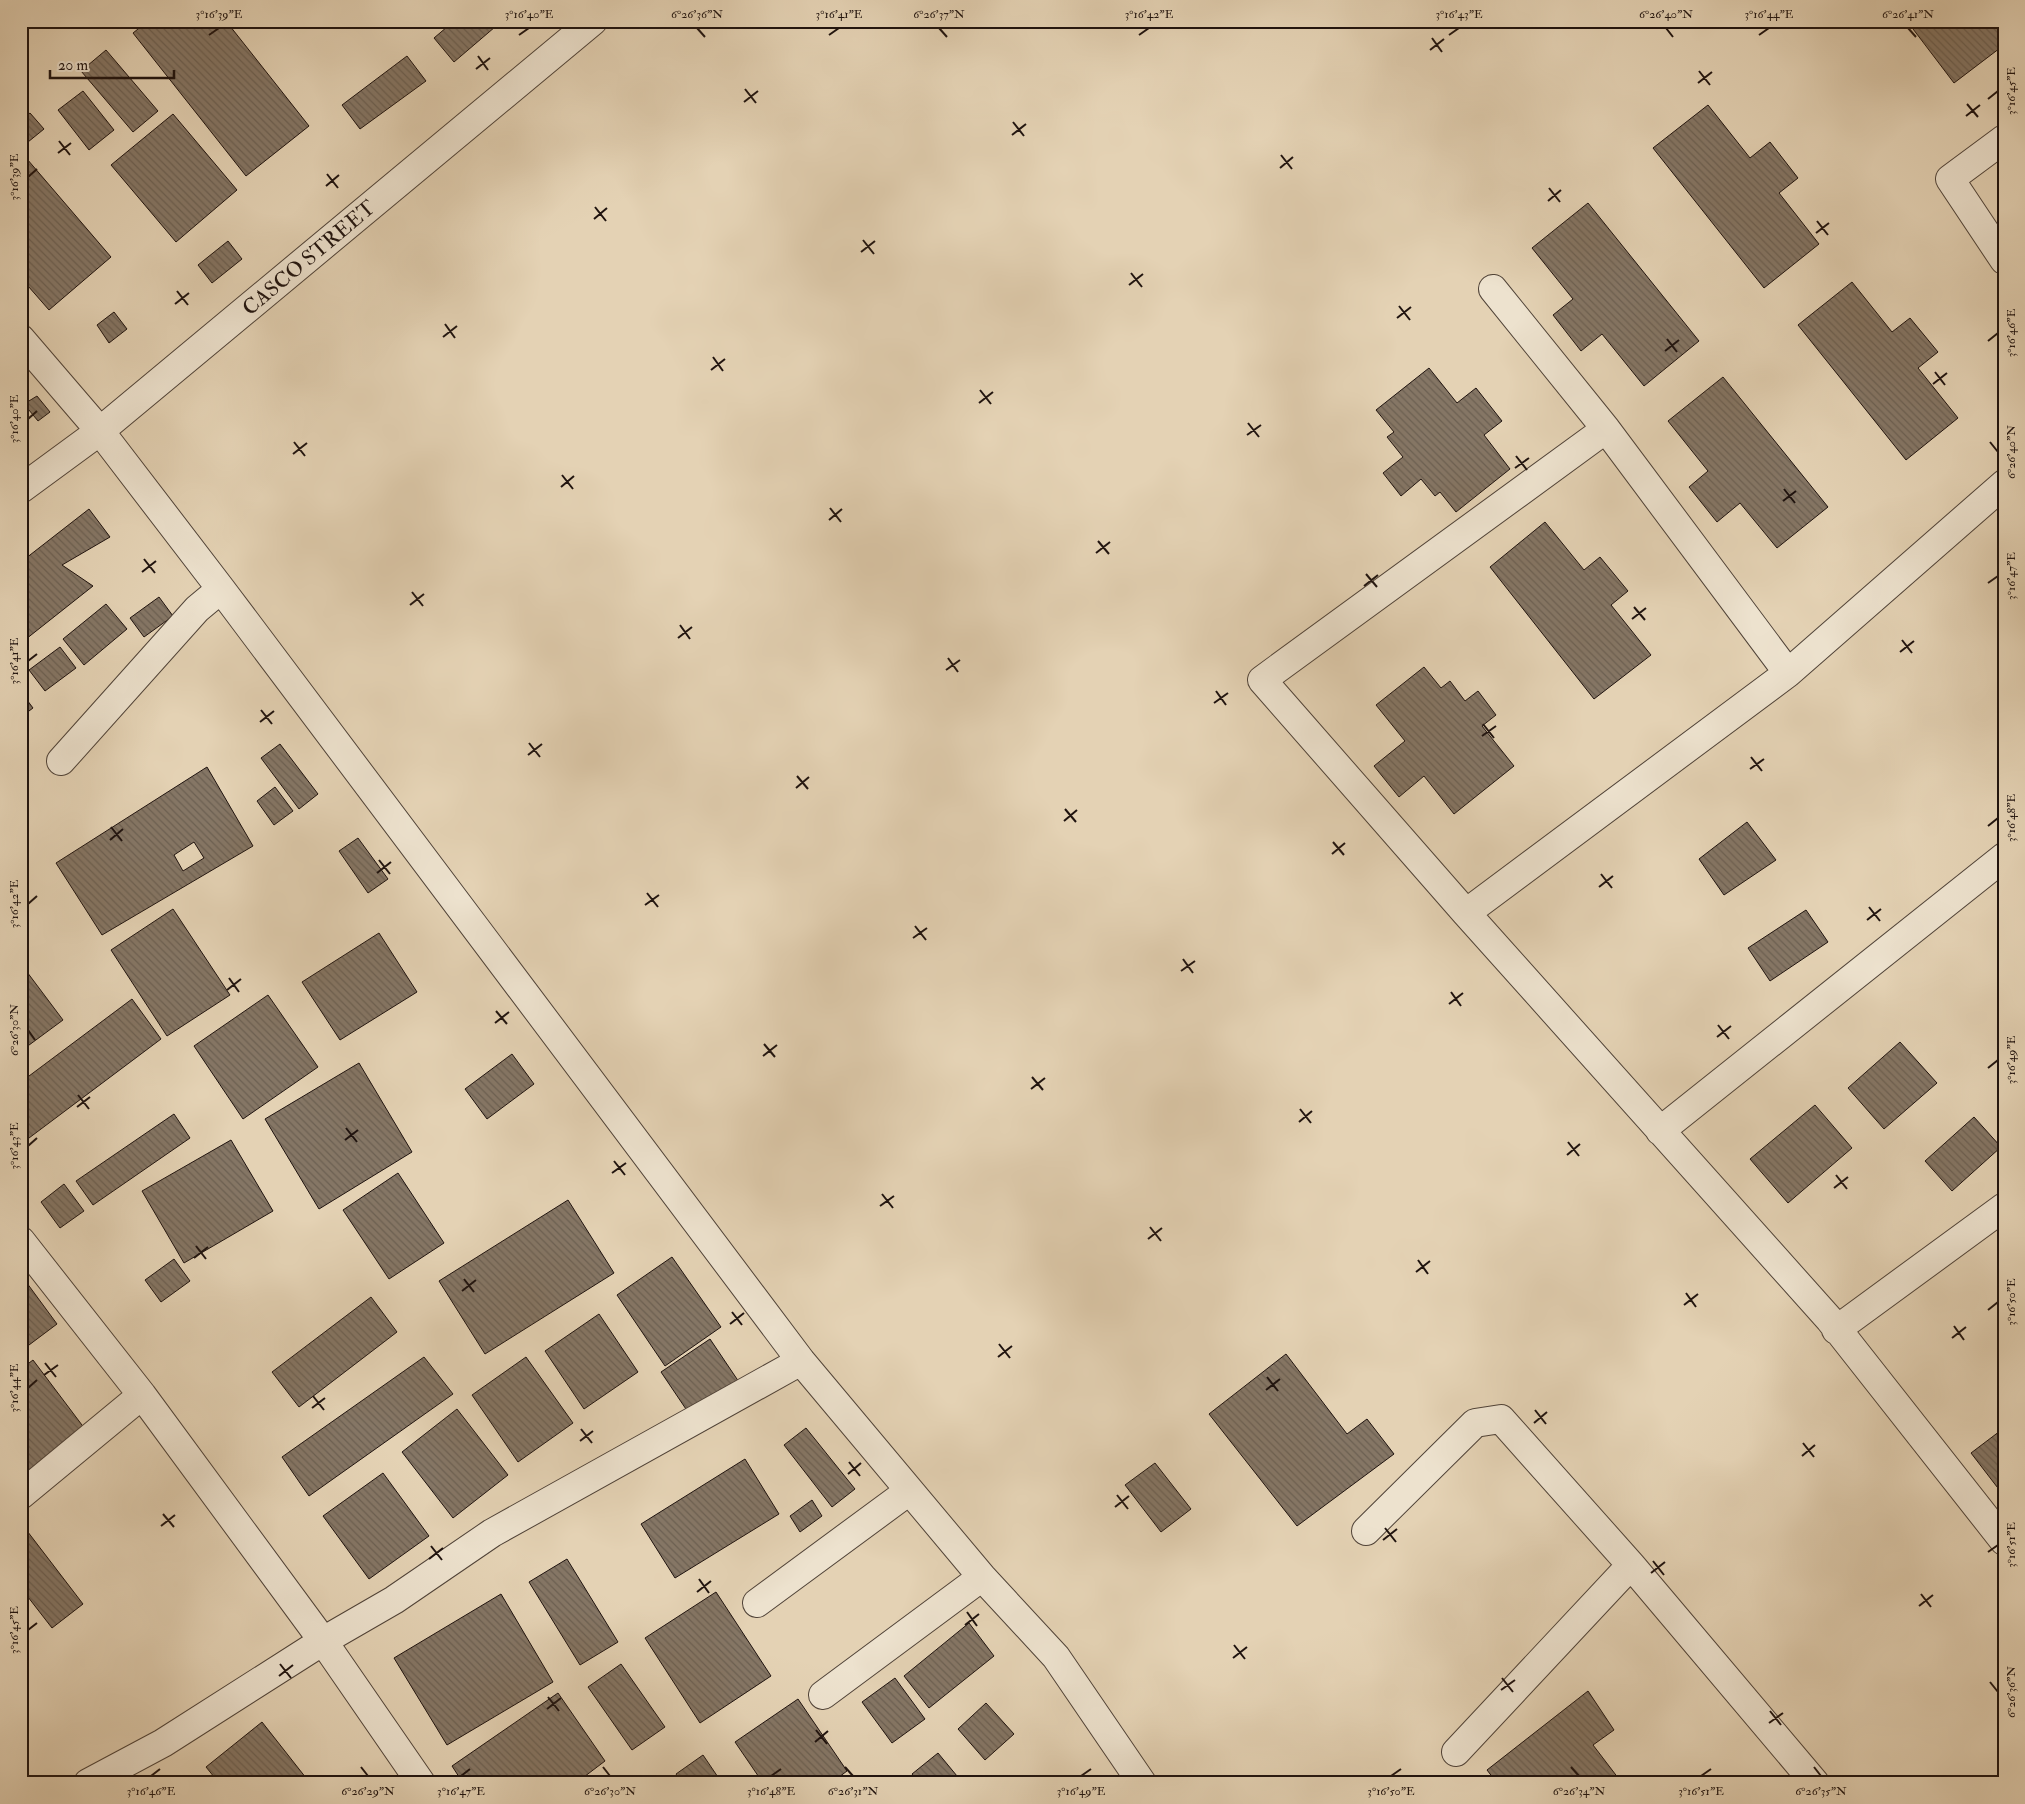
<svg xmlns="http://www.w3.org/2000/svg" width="2025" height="1804" font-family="'IM FELL Double Pica',serif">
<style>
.building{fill:url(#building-back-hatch);stroke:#1f130f;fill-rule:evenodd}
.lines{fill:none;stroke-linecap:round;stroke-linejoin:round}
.minor-casing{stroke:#504338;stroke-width:30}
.minor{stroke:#ede2ce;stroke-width:28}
.ticks{fill:none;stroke:#1f130f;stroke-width:2}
.labels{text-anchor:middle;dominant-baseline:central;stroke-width:4;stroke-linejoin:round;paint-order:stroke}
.street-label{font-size:21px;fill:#1f130f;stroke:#ede2ce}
.neatline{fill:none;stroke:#1f130f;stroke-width:2}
.ticks-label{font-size:12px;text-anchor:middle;fill:#1f130f}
</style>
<defs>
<pattern id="building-back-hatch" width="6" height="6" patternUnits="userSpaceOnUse" patternTransform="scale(1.25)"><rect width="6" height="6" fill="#857665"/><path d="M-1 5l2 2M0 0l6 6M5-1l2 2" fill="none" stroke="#6c6052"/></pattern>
</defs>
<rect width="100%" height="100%" fill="#e4d2b4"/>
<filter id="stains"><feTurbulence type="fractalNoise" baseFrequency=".004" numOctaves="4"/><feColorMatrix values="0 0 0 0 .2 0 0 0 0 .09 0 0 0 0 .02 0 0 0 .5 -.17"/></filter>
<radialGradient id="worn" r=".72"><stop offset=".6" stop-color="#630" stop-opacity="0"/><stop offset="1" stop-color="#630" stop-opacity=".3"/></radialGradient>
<path class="building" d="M148,21H226L309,126L246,176L133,33Z
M454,21H502L454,62L434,38Z
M1916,21H2004V45L1954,83L1910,25Z
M106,50L158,111L133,132L81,71Z
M407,56L426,81L360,129L342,105Z
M83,91L114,130L89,150L58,110Z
M1708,105L1750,158L1770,142L1798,178L1779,193L1819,244L1764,288L1653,148Z
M30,113L44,129L28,142L21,134V120Z
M173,114L237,190L176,242L111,165Z
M21,152L111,257L49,310L21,278Z
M1588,203L1699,341L1644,386L1602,334L1581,351L1553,315L1573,299L1532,248Z
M228,241L242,259L212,283L198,265Z
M1852,282L1892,332L1910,318L1938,352L1918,368L1958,418L1906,460L1798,325Z
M114,312L127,329L109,343L97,325Z
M1429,368L1457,403L1476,388L1502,421L1484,435L1510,469L1456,512L1440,492L1435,496L1421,479L1401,496L1383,473L1403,457L1387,437L1394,432L1376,410Z
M1723,377L1828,507L1777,548L1740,503L1717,522L1689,487L1708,471L1668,421Z
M37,396L50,412L38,421L24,404Z
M89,509L110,537L62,565L93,586L21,643V562Z
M1545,522L1584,570L1600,557L1628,591L1611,605L1651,655L1594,699L1490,567Z
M159,597L173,616L144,637L130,618Z
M106,604L127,629L84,665L63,639Z
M60,647L76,668L45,691L29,670Z
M1424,667L1441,688L1450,681L1465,701L1478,691L1496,715L1482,726L1514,766L1454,814L1424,776L1399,797L1374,766L1405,741L1376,705Z
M21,692L33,708L21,717Z
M280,744L318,794L299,809L261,758Z
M207,767L253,846L102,935L56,863ZM194,842L204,858L183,871L174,855Z
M275,787L293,811L274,825L257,801Z
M1747,822L1776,860L1724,895L1699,859Z
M358,838L388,879L368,893L339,851Z
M173,909L230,995L167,1036L111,950Z
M1806,910L1828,942L1770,981L1748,948Z
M379,933L417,992L340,1040L302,982Z
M21,964L63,1020L21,1051Z
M268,995L318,1067L243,1119L194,1046Z
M132,999L161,1039L21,1144V1082Z
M1900,1042L1937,1083L1884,1129L1848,1088Z
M512,1054L534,1084L487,1119L465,1089Z
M359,1063L412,1152L319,1209L265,1119Z
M1815,1105L1852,1148L1788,1203L1750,1159Z
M174,1114L190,1138L93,1205L76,1181Z
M1974,1117L2001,1147L1952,1191L1925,1161Z
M231,1140L273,1211L184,1263L142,1191Z
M398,1173L444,1243L389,1279L343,1210Z
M64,1184L84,1211L60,1228L41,1202Z
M568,1200L614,1273L485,1354L439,1281Z
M672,1257L721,1327L665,1366L617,1295Z
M174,1259L190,1281L161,1302L145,1280Z
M21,1275L57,1324L21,1351Z
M371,1297L397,1332L299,1407L272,1372Z
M599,1314L638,1372L584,1409L545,1351Z
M710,1339L741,1385L692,1418L661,1372Z
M1286,1354L1347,1434L1367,1419L1394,1454L1297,1526L1209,1414Z
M424,1357L453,1394L309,1496L282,1457Z
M526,1357L573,1423L518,1462L472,1395Z
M33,1360L85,1429L21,1477V1369Z
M457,1409L508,1475L453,1518L402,1452Z
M806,1428L855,1489L832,1507L784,1445Z
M2004,1428V1496L1971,1453Z
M745,1459L779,1514L675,1578L641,1524Z
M1155,1463L1191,1509L1161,1532L1125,1485Z
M383,1473L429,1536L369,1579L323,1516Z
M812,1500L822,1516L800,1532L790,1516Z
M21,1523L83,1604L52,1628L21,1588Z
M567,1559L618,1642L580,1665L529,1582Z
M716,1592L771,1676L700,1723L645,1638Z
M501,1594L553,1682L447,1745L394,1658Z
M969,1623L994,1656L929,1708L904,1676Z
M621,1664L665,1727L632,1750L588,1687Z
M895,1678L925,1719L892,1743L862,1702Z
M1588,1691L1614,1730L1593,1745L1622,1783H1497L1487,1770Z
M558,1693L605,1761L576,1783H463L452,1766Z
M798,1699L847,1771L831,1783H763L735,1742Z
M986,1703L1014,1734L985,1760L958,1729Z
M262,1722L310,1783H219L206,1767Z
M938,1753L962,1782L960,1783H919L912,1774Z
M703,1755L722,1783H682L676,1774Z"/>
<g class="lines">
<defs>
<path id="minor" d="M2004,139L1950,179L2004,260
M1493,289L1606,429L1788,673
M21,339L100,431L221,589L801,1361L982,1577L1056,1657L1142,1783
M1606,429L1262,680L1466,913L1830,1320L2004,1541
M21,489L100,431L593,21
M61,761L197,609L221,589
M1466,913L1788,673L2004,484
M1660,1131L2004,857
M21,1241L142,1395L323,1641L421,1783
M1836,1330L2004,1207
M21,1495L142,1395
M1366,1531L1475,1423L1501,1419L1631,1565L1815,1783
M757,1603L909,1491
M823,1695L982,1577
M1456,1752L1631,1565
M88,1783L163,1743L323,1641L394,1600L492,1533L801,1361"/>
</defs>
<use href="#minor" class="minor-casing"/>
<use href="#minor" class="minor"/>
</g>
<path class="ticks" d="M697,28L705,37M939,28L947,37M1666,28L1673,37M1908,28L1916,37M209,35L219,28M519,35L529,28M829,35L839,28M1139,35L1149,28M1449,35L1459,28M1759,35L1769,28M1432,38L1442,52M1430,50L1444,39M478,56L488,70M476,69L490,58M1699,71L1710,85M1698,83L1712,72M745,89L756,103M1988,99L1998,91M744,102L758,91M1967,104L1978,117M1966,116L1980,105M1013,122L1024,136M1012,135L1026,124M59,141L70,155M58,153L71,143M1281,155L1292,169M1280,168L1293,157M327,174L338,188M28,177L37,169M326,186L339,175M1549,188L1560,202M1548,201L1561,190M595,207L606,221M594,219L607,208M1817,221L1828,235M1816,233L1829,223M863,240L874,254M861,252L875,241M1131,273L1142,287M1129,285L1143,274M177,291L188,305M175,304L189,293M1399,306L1410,320M1397,318L1411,307M445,324L455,338M443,337L457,326M1667,339L1677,352M1988,341L1998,333M1665,351L1679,340M713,357L723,371M711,370L725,359M1935,372L1945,385M1933,384L1947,373M980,390L991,404M979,403L993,392M28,419L37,411M1248,423L1259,437M1247,435L1261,425M294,442L305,456M1990,442L1998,452M293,454L307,443M1516,456L1527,470M1515,468L1529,458M562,475L573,489M561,487L574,476M1784,489L1795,503M1783,501L1796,491M830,508L841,522M829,520L842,509M1098,541L1109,554M1096,553L1110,542M144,559L155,573M142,572L156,561M1366,574L1377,587M1988,583L1998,576M1364,586L1378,575M412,592L423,606M410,605L424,594M1634,607L1645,620M1632,619L1646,608M680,625L690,639M678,638L692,627M1902,640L1912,653M1900,652L1914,641M948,658L958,672M28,661L37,654M946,670L960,660M1216,691L1226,705M1214,703L1228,693M261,710L272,724M260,722L274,711M1483,724L1494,738M1482,736L1496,726M529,743L540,757M528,755L542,744M1751,757L1762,771M1750,769L1764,759M797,776L808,789M796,788L809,777M1065,809L1076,822M1064,821L1077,810M1988,826L1998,818M111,827L122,841M110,840L123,829M1333,842L1344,855M1332,854L1345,843M379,860L390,874M377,873L391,862M1601,874L1612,888M1599,887L1613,876M647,893L658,907M28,904L37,896M645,905L659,895M1869,907L1880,921M1867,920L1881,909M915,926L926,940M913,938L927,928M1183,959L1193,973M1181,971L1195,961M229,978L239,992M227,990L241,979M1451,992L1461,1006M1449,1004L1463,993M496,1011L507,1024M495,1023L509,1012M1718,1025L1729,1039M28,1030L35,1040M1717,1037L1731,1026M764,1044L775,1057M763,1056L777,1045M1988,1068L1998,1060M1032,1077L1043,1090M1031,1089L1045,1078M78,1095L89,1109M77,1107L90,1097M1300,1109L1311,1123M1299,1122L1312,1111M346,1128L357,1142M345,1140L358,1130M1568,1142L1579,1156M28,1146L37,1138M1567,1155L1580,1144M614,1161L625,1175M612,1173L626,1163M1836,1175L1847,1189M1834,1188L1848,1177M882,1194L893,1208M880,1206L894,1196M1150,1227L1161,1241M1148,1239L1162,1228M196,1246L206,1259M194,1258L208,1247M1418,1260L1428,1274M1416,1272L1430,1261M464,1279L474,1292M462,1291L476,1280M1686,1293L1696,1307M1684,1305L1698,1294M1988,1310L1998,1302M732,1312L742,1325M730,1324L744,1313M1954,1326L1964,1340M1952,1338L1966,1327M999,1344L1010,1358M998,1357L1012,1346M45,1363L56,1377M44,1375L58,1365M1267,1377L1278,1391M28,1388L37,1380M1266,1390L1280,1379M313,1396L324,1410M312,1408L325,1398M1535,1410L1546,1424M1534,1423L1547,1412M581,1429L592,1443M580,1441L593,1431M1803,1443L1814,1457M1802,1456L1815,1445M849,1462L860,1476M848,1474L861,1463M1117,1495L1128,1509M1115,1507L1129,1496M163,1514L174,1527M161,1526L175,1515M1385,1528L1396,1542M1383,1540L1397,1529M431,1546L442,1560M1988,1552L1998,1545M429,1559L443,1548M1653,1561L1664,1575M1651,1573L1665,1562M699,1579L709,1593M697,1592L711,1581M1921,1594L1931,1607M1919,1606L1933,1595M967,1612L977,1626M965,1625L979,1614M28,1630L37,1623M1234,1645L1245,1659M1233,1658L1247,1647M280,1664L291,1678M279,1676L293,1665M1502,1678L1513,1692M1990,1682L1998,1692M1501,1690L1515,1680M548,1697L559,1711M547,1709L561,1698M1770,1711L1781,1725M1769,1723L1783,1713M816,1730L827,1744M815,1742L828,1731M361,1767L368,1776M603,1767L610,1776M845,1767L853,1776M1571,1767L1579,1776M1814,1767L1821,1776M151,1776L160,1769M461,1776L470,1769M771,1776L781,1769M1081,1776L1091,1769M1391,1776L1401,1769M1701,1776L1711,1769"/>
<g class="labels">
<g class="street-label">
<text transform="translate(309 258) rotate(-40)">CASCO STREET</text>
</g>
</g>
<rect width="2025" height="1804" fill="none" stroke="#e4d2b4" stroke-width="55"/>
<path d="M50 70v8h124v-8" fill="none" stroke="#1f130f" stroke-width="2.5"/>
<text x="58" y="70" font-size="15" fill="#1f130f" stroke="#ede2ce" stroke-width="4" paint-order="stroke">20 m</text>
<rect x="28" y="28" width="1970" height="1748" class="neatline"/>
<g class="ticks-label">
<text x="219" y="18">3°16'39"E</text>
<text x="529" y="18">3°16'40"E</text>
<text x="697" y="18">6°26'36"N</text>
<text x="839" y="18">3°16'41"E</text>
<text x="939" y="18">6°26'37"N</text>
<text x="1149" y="18">3°16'42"E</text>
<text x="1459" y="18">3°16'43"E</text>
<text x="1666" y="18">6°26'40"N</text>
<text x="1769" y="18">3°16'44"E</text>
<text x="1908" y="18">6°26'41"N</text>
<text transform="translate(2011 91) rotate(-90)" y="4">3°16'45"E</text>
<text transform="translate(14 177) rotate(-90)" y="4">3°16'39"E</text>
<text transform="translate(2011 333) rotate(-90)" y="4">3°16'46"E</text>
<text transform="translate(14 419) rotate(-90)" y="4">3°16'40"E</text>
<text transform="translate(2011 452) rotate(-90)" y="4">6°26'40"N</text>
<text transform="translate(2011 576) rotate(-90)" y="4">3°16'47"E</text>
<text transform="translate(14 661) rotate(-90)" y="4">3°16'41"E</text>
<text transform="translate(2011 818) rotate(-90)" y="4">3°16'48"E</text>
<text transform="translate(14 904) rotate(-90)" y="4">3°16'42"E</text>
<text transform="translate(14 1030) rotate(-90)" y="4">6°26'30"N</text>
<text transform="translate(2011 1060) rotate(-90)" y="4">3°16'49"E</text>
<text transform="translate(14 1146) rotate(-90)" y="4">3°16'43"E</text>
<text transform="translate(2011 1302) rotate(-90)" y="4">3°16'50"E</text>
<text transform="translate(14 1388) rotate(-90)" y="4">3°16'44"E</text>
<text transform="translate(2011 1545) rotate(-90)" y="4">3°16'51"E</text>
<text transform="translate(14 1630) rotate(-90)" y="4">3°16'45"E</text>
<text transform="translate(2011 1692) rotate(-90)" y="4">6°26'36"N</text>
<text x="151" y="1795">3°16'46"E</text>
<text x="368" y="1795">6°26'29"N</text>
<text x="461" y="1795">3°16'47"E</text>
<text x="610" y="1795">6°26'30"N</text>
<text x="771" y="1795">3°16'48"E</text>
<text x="853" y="1795">6°26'31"N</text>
<text x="1081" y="1795">3°16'49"E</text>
<text x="1391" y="1795">3°16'50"E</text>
<text x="1579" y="1795">6°26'34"N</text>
<text x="1701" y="1795">3°16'51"E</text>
<text x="1821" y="1795">6°26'35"N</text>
</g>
<rect width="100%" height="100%" filter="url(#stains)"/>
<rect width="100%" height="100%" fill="url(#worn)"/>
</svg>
